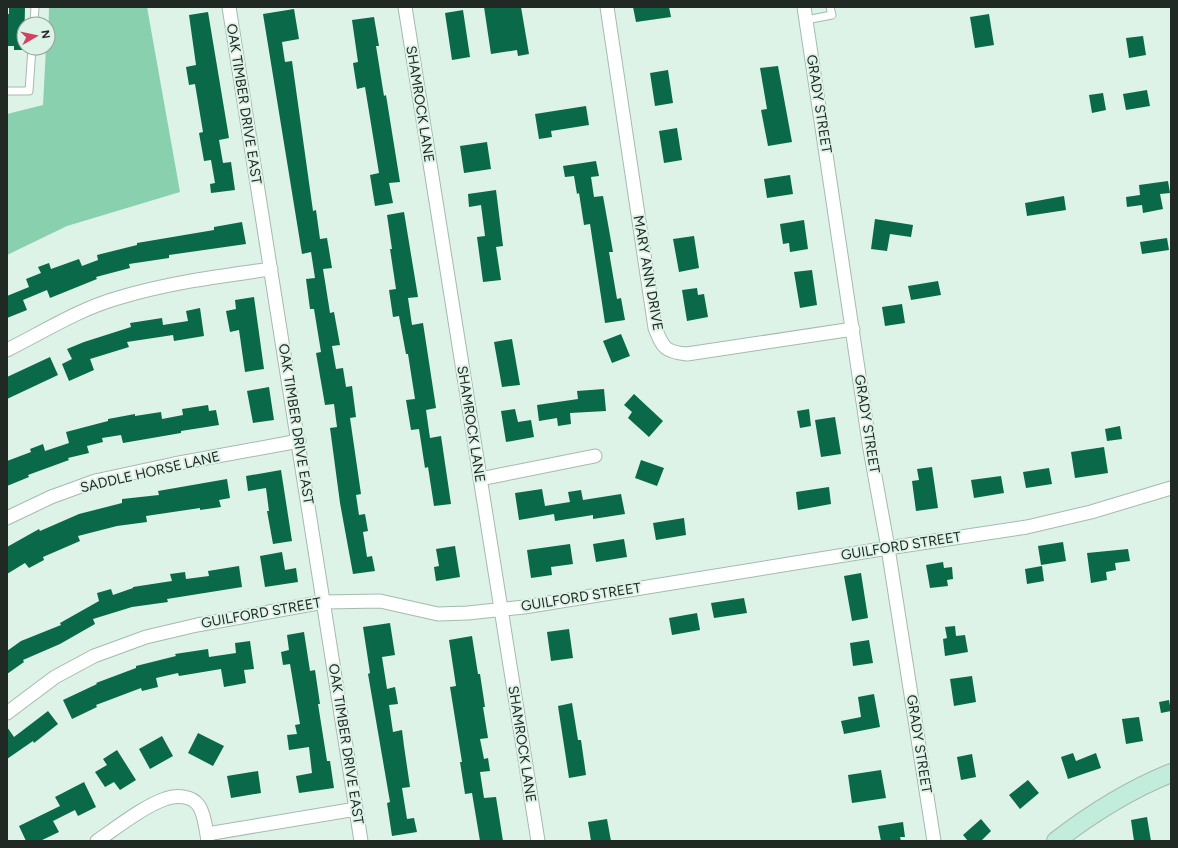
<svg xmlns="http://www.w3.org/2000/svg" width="1178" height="848" font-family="Figtree,sans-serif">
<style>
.green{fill:#89d0ae}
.building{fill:#096949}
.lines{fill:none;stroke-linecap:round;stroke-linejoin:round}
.lane-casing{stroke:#a5baaf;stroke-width:9}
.street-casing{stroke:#a5baaf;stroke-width:15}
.secondary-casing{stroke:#a5baaf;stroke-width:20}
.lane{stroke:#fff;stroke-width:7}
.street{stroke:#fff;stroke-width:13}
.secondary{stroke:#c2eddd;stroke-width:18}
.labels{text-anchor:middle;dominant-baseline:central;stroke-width:4;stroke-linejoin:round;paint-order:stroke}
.street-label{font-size:14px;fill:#212924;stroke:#ddf3e8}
</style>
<rect width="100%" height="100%" fill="#ddf3e8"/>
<path class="green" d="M49,7H147L180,192L67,226L7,255V114L43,105L46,48H48Z"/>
<path class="building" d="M9,7H25L24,50H14V46H7V14H9Z
M484,7H521L529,54L518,56L517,50L491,54Z
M633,7H669L671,17L636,22Z
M294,9L299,39L282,42L285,62L292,61L313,211L316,210L320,239L327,238L332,268L323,269L330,313L334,312L340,345L332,346L336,369L343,368L346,387L352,386L356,417L350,418L361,494L356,495L359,515L365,514L368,531L363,532L367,557L372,556L375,571L353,574L340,503L330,428L337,427L334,404L325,405L316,353L321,352L314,309H310L306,279L315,278L311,252L302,254L263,14Z
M463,10L470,57L452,60L445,13Z
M208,12L229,138L219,140L223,163L231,162L235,190L211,193L210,184L215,183L211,160L204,161L199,133L203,132L195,84L189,85L186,67L196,65L189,15Z
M989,14L994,45L975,48L970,17Z
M374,17L379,46H376L384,96L386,95L400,182L389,183L393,203L375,206L370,175L379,173L365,87L357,89L353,63L358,62L352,20Z
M1143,36L1146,55L1129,58L1126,38Z
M778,66L792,142L768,146L761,110L767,109L760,68Z
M668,70L673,103L655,106L650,73Z
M1147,90L1150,106L1126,110L1123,94Z
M1103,93L1106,110L1092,113L1089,95Z
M586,106L589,125L551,131L552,137L539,139L535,114Z
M677,128L682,160L664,163L659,131Z
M487,142L491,169L464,173L460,146Z
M596,161L599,176L591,177L594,197L603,196L613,252H609L617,299L621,298L625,320L605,323L590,224L584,225L579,193L577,194L574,176L565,177L563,166Z
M790,175L793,194L767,198L764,179Z
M1168,181L1170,193L1160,194L1163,209L1143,213L1142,205L1127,207L1126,197L1140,195L1139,185Z
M496,190L503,246L496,247L501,280L483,282L477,237L485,236L481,205L469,207L468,194Z
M1064,196L1066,210L1027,216L1025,203Z
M404,212L418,297L408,298L412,325L423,323L436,408L426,410L430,438L441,436L451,504L434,506L428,467L425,468L419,429L411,430L406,400L415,399L408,354H406L399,316L393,317L389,290L396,289L390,249H392L387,215Z
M875,219L913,225L911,237L890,234L887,251L871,249Z
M804,220L808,249L790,252L789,243L783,244L780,224Z
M242,222L246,244L169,255V258L129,264L130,268L96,277L97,279L50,298L47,290L23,300L27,310L7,318V296L29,287L26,279L41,273L38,267L49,263L51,269L79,259L82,266L98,260L97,255L137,245V243L214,230V227Z
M694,236L699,268L679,272L673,239Z
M1167,238L1169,250L1142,254L1140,242Z
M812,270L817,305L800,308L794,272Z
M938,281L941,295L911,300L908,286Z
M697,288L698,295L704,294L708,317L687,321L682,290Z
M254,297L264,369L245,372L239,330L230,332L226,311L236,309L235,300Z
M902,304L905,323L885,326L882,307Z
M200,308L204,336L174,341L173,335L127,342L129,347L90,359L94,370L69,381L62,364L72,359L67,349L84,342L131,327L130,323L162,318L163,325L188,321L186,311Z
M621,334L630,356L612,363L603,341Z
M512,339L520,385L502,387L494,342Z
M50,357L58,375L7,399V377Z
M269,387L274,420L253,423L247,391Z
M604,389L606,411L570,413L571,424L558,426L557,418L539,421L537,405L578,399L577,391Z
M634,394L663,421L649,437L628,418L632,412L624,405Z
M208,405L209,411L216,410L219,425L181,431V433L123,443L121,435L102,438L103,442L87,446L89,453L68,458L69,460L28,475L29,477L7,486V461L31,452L30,449L43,444L45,451L69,443L66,432L108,421V419L135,414V416L161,412L162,419L183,415L182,409Z
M515,409L518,422L531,420L534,437L506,442L501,411Z
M809,409L811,426L800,428L797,411Z
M835,417L841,454L821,457L815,420Z
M1120,426L1122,439L1107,441L1105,429Z
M1104,447L1108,473L1075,478L1071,452Z
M641,460L664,468L657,486L635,478Z
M932,467L938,508L916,511L912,481L919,480L917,469Z
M1049,468L1052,484L1026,488L1023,472Z
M281,470L292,541L273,544L267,511H269L266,488L248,491L246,476Z
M1001,476L1004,493L974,498L971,480Z
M227,479L230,498L219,500L221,507L200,510V508L146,516L147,522L117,526L78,536L80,541L43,557L44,560L29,568L25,563L7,574V547L39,529L40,531L79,514L122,503V499L159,495L158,491Z
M829,487L831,504L798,510L796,492Z
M542,489L545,506L570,502L568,492L581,490L583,500L621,494L625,514L593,519V515L555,521L554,514L519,520L515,493Z
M684,518L686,535L656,540L653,523Z
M624,539L627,557L596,562L593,544Z
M1063,542L1066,561L1041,565L1038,546Z
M570,544L573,564L551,567L552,575L531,578L527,550Z
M455,546L460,577L436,581L434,567L439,566L436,549Z
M1128,549L1130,561L1115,563L1116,570L1106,572L1107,580L1091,583L1087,553Z
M282,552L285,570L296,568L298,582L265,587L260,556Z
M943,562L944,568L952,567L953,579L947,580L948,586L930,588L926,565Z
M239,566L242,587L167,599L168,602L132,607L93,619L95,624L60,644L23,660L24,662L7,674V651L21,641L61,625L60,623L99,601L97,593L111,589L113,595L133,588V587L172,581L170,574L185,572L186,579L209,576L208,571Z
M1042,566L1044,581L1027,584L1025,569Z
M861,573L868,618L852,621L844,576Z
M744,598L747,613L714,618L711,603Z
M697,613L700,630L672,635L669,618Z
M390,623L395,655L382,657L387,689L395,687L398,704L389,705L393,732L402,730L404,746L410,787L402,788L407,819L414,818L417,832L392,836L387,803L390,802L368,674L370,673L363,627Z
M955,626L956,636L965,635L968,652L945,656L943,639L947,638L945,627Z
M569,629L573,658L551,661L547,632Z
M304,632L310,671L315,670L320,704H318L327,761H330L334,788L299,793L296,776L312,773L309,747L289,750L287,735L297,734L295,725L300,724L290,664L283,665L281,652L289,650L287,635Z
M472,636L478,674H480L485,707H483L488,738L480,739L484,759L488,758L490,771L480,772L484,798L496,797L503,841H480L472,793L465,794L460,762H462L450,687L456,686L449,640Z
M869,640L873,663L853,666L850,643Z
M250,641L254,669L244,670L246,683L224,687L221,669L179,676L178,673L156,678L158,687L142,691L141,688L96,705L97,707L72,719L63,700L97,684L96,683L136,668V666L176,656L175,654L208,649L209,657L236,653L235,643Z
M972,676L976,702L954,706L950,679Z
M874,694L880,727L844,734L841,721L861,717L858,697Z
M1169,700L1171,711L1161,713L1159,702Z
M572,703L578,740H581L586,775L569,778L558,706Z
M48,711L58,724L34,743L33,741L7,759V727L14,737Z
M1139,717L1143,741L1126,744L1122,719Z
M198,733L224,746L213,766L188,753Z
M162,736L173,756L150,769L139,749Z
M117,750L136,780L120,790L114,782L105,787L95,772L107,765L103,759Z
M1073,753L1076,761L1096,753L1101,768L1068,779L1061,757Z
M972,754L976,777L961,780L957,757Z
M881,770L886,798L852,803L848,775Z
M258,771L261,793L231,798L227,776Z
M1028,780L1039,793L1020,809L1009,795Z
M84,782L96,807L78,816L75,810L53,821L59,832L40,841H26L19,826L60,806L55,797Z
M1147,817L1151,841H1134L1131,820Z
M607,819L611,841H591L588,822Z
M981,819L991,831L981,841H968L963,835Z
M903,822L905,837H900L901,841H881L878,826Z"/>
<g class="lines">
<defs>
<path id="lane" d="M806,20L832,15L830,7
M34,24L35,7
M7,91H29L32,48"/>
<path id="street" d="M229,7L361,841
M405,7L538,841
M607,7L655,328C663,348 665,352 687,354L853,329
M804,7L870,449L888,548L934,841
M7,350C43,332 79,309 118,298C168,283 220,276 271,269
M480,479L595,456
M7,518L51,497L95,481L174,464L299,441
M7,713L55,677L94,656L146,637L197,625L324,602L380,601L438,614L468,613L524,607L888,548L1027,527L1091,512L1171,488
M207,834L356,809
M97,841C116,828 144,806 165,799C175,795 192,795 199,806C205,815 206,830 208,841"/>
<path id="secondary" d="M1056,841C1092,813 1129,790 1171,773"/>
</defs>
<use href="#lane" class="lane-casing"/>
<use href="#street" class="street-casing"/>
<use href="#secondary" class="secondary-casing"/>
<use href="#lane" class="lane"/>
<use href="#street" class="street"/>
<use href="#secondary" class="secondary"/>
</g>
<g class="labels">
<g class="street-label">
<text transform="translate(244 104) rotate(81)">OAK TIMBER DRIVE EAST</text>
<text transform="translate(420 104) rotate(81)">SHAMROCK LANE</text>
<text transform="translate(819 104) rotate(81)">GRADY STREET</text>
<text transform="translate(648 273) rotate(80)">MARY ANN DRIVE</text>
<text transform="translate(296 424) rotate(81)">OAK TIMBER DRIVE EAST</text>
<text transform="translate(471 424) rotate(81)">SHAMROCK LANE</text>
<text transform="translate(867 424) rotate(81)">GRADY STREET</text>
<text transform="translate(150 472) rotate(-13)">SADDLE HORSE LANE</text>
<text transform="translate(901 546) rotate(-9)">GUILFORD STREET</text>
<text transform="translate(581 597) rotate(-9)">GUILFORD STREET</text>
<text transform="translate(261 613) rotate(-10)">GUILFORD STREET</text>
<text transform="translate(346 744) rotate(81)">OAK TIMBER DRIVE EAST</text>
<text transform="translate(522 744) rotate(81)">SHAMROCK LANE</text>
<text transform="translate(919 744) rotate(81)">GRADY STREET</text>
</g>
</g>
<rect width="1178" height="848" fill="none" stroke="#212924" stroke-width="16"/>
<g transform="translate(36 36) rotate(81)"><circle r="19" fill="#ddf3e8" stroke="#92a29a"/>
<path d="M0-3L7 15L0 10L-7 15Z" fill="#d3435f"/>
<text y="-6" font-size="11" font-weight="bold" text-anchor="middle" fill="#212924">N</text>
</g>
</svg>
